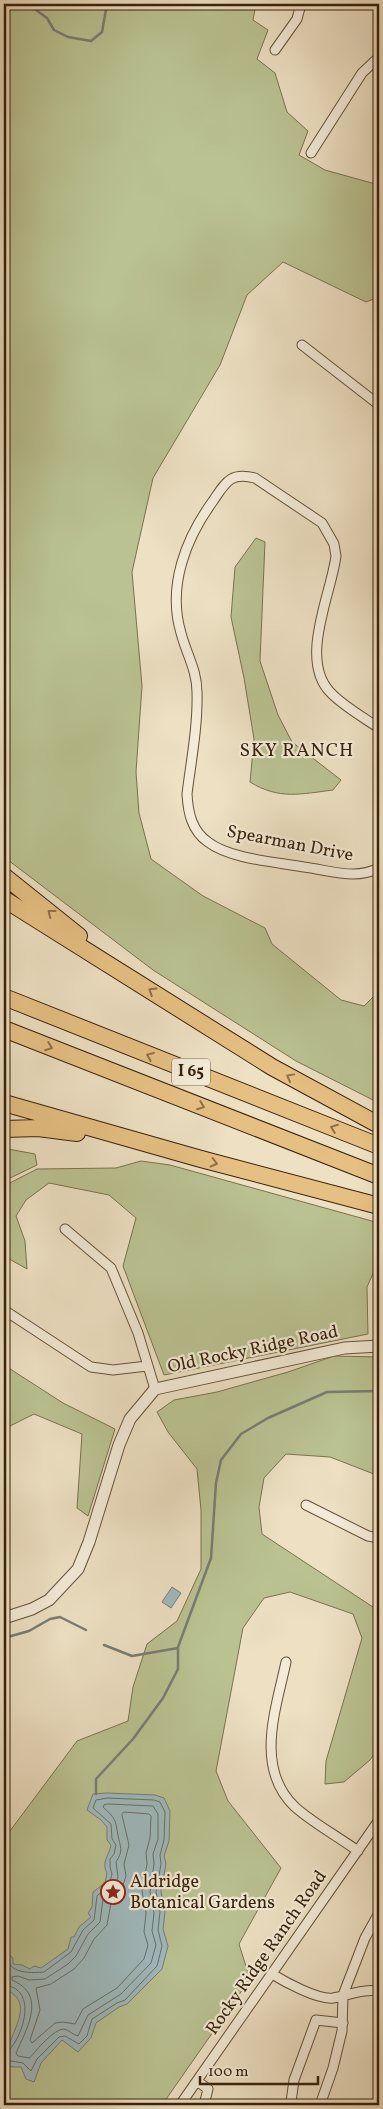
<svg xmlns="http://www.w3.org/2000/svg" width="383" height="2109" font-family="Vollkorn,serif">
<style>
.green{fill:#bac292;stroke:#7a724e}
.water{fill:#9fbabf;stroke:#767d76}
.lines{fill:none;stroke-linecap:round;stroke-linejoin:round}
.shore{stroke:#6c6e64;stroke-width:1}
.stream{stroke:#767d76;stroke-width:2.5}
.minor-casing{stroke:#665138;stroke-width:11}
.tertiary-casing{stroke:#665138;stroke-width:13}
.motorway-casing{stroke:#392109;stroke-width:18}
.minor{stroke:#f3ebd8;stroke-width:9}
.tertiary{stroke:#f3ebd8;stroke-width:11}
.motorway{stroke:#e6c082;stroke-width:16}
.oneway{stroke:#907046}
.labels{text-anchor:middle;dominant-baseline:central;stroke-width:4.5;stroke-linejoin:round;paint-order:stroke}
.shield{fill:#f3ebd8;stroke:#715e47;stroke-width:1}
.shield-label{font-size:16px;font-weight:bold;fill:#392109}
.street-label{font-size:18px;fill:#392109;stroke:#f3ebd8}
.poi-label{font-size:18px;fill:#392109;stroke:#f3ebd8;text-anchor:start}
.neighbourhood-label{font-size:19px;letter-spacing:1px;fill:#392109;stroke:#f3ebd8}
</style>
<rect width="100%" height="100%" fill="#ede0c3"/>
<filter id="stains"><feTurbulence type="fractalNoise" baseFrequency=".004" numOctaves="4"/><feColorMatrix values="0 0 0 0 .2 0 0 0 0 .09 0 0 0 0 .02 0 0 0 .5 -.17"/></filter>
<radialGradient id="worn" r=".72"><stop offset=".6" stop-color="#630" stop-opacity="0"/><stop offset="1" stop-color="#630" stop-opacity=".3"/></radialGradient>
<path class="green" d="M4,4H256L253,20L268,30L257,59L275,73L287,112L308,131L299,155L325,170L379,185V297L366,302L283,262L247,295L220,365L153,478L132,572L142,686L136,772L139,813L151,859L203,896L265,928L272,944L341,1000L364,1006L379,991V1023L375,1028L379,1034V1103L296,1061L153,970L4,857Z
M256,538L265,542L260,661L278,715L292,742L341,780L333,790C301,794 279,800 250,782L254,739L244,678L231,617L235,567Z
M8,1149L35,1154L37,1165L4,1181V1150Z
M141,1161L170,1165L379,1223V1260L367,1287L368,1334L164,1375L123,1266L136,1218L109,1195L49,1183L26,1200L16,1216L25,1241L27,1269L4,1256V1186L37,1169L116,1168Z
M334,1356L379,1357V1476L330,1457L286,1454L264,1478L259,1507L262,1534L379,1611V1747L370,1760L344,1782L325,1784L326,1761L362,1638L353,1614L290,1592L264,1598L243,1628L216,1771L228,1801L281,1868L239,1944L250,1979L162,2105H4V1839L77,1741L128,1721L133,1687L147,1644L177,1621L201,1569V1510L197,1469L168,1432L157,1412L174,1400L217,1392L288,1372Z
M4,1365L63,1403L115,1429L88,1516L77,1508L82,1434L34,1414L4,1429Z"/>
<path class="water" d="M172,1587L181,1593L171,1608L162,1602Z
M107,1793L155,1795L164,1798L170,1811L169,1841L164,1856L166,1864L161,1892L165,1912L163,1929L168,1946L162,1969L127,2004L119,2007L96,2023L91,2038L78,2052L62,2040L41,2063L34,2082L26,2079L21,2067H13L4,2065C4,2038 41,2003 4,1989V1955L8,1954L13,1958V1964L22,1965L30,1969L34,1966L41,1968L68,1949L71,1937H74L79,1927L91,1917L88,1913L92,1907L93,1892L105,1883L107,1873C101,1862 109,1856 111,1845L107,1840V1827L101,1820L87,1810L93,1794Z"/>
<g class="lines">
<path class="shore" d="M108,1804L153,1806L158,1814V1839L153,1854L154,1864L150,1892L154,1913L152,1931L156,1945L151,1963L121,1994L88,2015L78,2036C73,2035 69,2030 64,2029C54,2029 36,2050 30,2058L18,2056L16,2053C27,2028 47,1995 12,1980V1977L18,1976L29,1980L45,1979L68,1964L76,1956L88,1934L100,1922L103,1899L114,1889L118,1877L116,1862C124,1850 120,1847 118,1835C115,1819 116,1819 103,1807L104,1805Z
M124,1812L149,1814L151,1816L150,1838L146,1853L147,1864L142,1891L146,1913L144,1932L148,1945L144,1959L117,1988L83,2009L75,2024L63,2022L55,2023L32,2043L30,2040L40,2010L36,1988L51,1984L74,1969L84,1958L94,1939L107,1925L111,1903L121,1891L126,1876L124,1864L129,1845L122,1815Z
M4,1960H8C11,1974 33,1973 44,1972L71,1952L83,1930L94,1920L97,1896L109,1885L112,1874L110,1867V1859L114,1854L116,1845L112,1839L111,1824L93,1808L96,1800L107,1798L154,1800L160,1802L165,1812L164,1840L160,1855L161,1864L156,1892L160,1912L158,1930L162,1946L157,1966L125,2000L117,2003L92,2019L87,2036L79,2044L65,2036L59,2037L37,2059L31,2071L23,2063L4,2060
M4,1985C44,1989 17,2051 4,2053"/>
<path class="stream" d="M28,4L47,18L54,30L68,37L91,41L102,32L107,4
M4,1638L29,1631L50,1619L60,1617L86,1630
M104,1645L132,1656L178,1648
M96,1794V1779L133,1739L163,1698L178,1669V1647L211,1558L216,1483L221,1460L241,1434L268,1418L327,1392L379,1391"/>
<defs>
<path id="minor" d="M275,50L297,19L301,4
M311,153L362,73L379,57
M302,345L379,405
M379,728C363,717 343,706 330,692C299,659 331,595 336,556L334,544L322,523L255,478C230,472 226,482 213,501C186,538 167,586 181,633C186,653 197,670 197,692C198,726 191,761 187,794C188,813 192,831 208,842C230,859 276,862 304,867C320,869 337,874 353,874C362,874 371,872 379,868
M65,1229L111,1268L138,1333L155,1389
M4,1310L91,1367L113,1370L147,1366
M306,1505L368,1536L379,1538
M286,1662C276,1709 254,1768 295,1807C313,1823 337,1836 358,1851
M272,1974C285,1982 318,2000 333,1998C349,1995 362,1989 379,1991
M197,2081L208,2089L204,2105
M180,2105L379,1820
M293,2105L291,2102L294,2080L316,2020L343,2023
M320,2105L333,2068L342,2031L343,1995L365,1938L379,1913"/>
<path id="tertiary" d="M4,1618L32,1609L49,1600L78,1569L89,1542L119,1445L130,1419L155,1389L344,1348L379,1346"/>
<path id="motorway" d="M4,876L79,936
M4,899L272,1067L379,1125
M4,997L379,1146
M4,1029L379,1176
M4,1103L201,1159L379,1206
M4,1129L38,1128L77,1133"/>
</defs>
<use href="#minor" class="minor-casing"/>
<use href="#tertiary" class="tertiary-casing"/>
<use href="#motorway" class="motorway-casing"/>
<use href="#minor" class="minor"/>
<use href="#tertiary" class="tertiary"/>
<use href="#motorway" class="motorway"/>
</g>
<defs><path id="oneway-chevron" d="M-2-3.5L2.5 0L-2 3.5" fill="none" stroke-width="1.6" stroke-linecap="round" stroke-linejoin="round" transform="scale(1.25)"/></defs>
<g class="oneway">
<use href="#oneway-chevron" transform="translate(51 913) rotate(-142)"/>
<use href="#oneway-chevron" transform="translate(152 991) rotate(-148)"/>
<use href="#oneway-chevron" transform="translate(49 1047) rotate(21)"/>
<use href="#oneway-chevron" transform="translate(150 1056) rotate(-158)"/>
<use href="#oneway-chevron" transform="translate(290 1077) rotate(-151)"/>
<use href="#oneway-chevron" transform="translate(201 1106) rotate(21)"/>
<use href="#oneway-chevron" transform="translate(334 1128) rotate(-159)"/>
<use href="#oneway-chevron" transform="translate(214 1163) rotate(14)"/>
</g>
<defs>
<symbol id="sight-ring" viewBox="-11 -11 22 22"><circle r="9.5" fill="#f3ebd8" stroke="#8f2418" stroke-width="1.5"/><path d="M0-6L1.8-2.2L6-1.7L2.9 1.2L3.7 5.4L0 3.3L-3.7 5.4L-2.9 1.2L-6-1.7L-1.8-2.2Z" fill="#8f2418"/></symbol>
</defs>
<g fill-rule="evenodd">
<use href="#sight-ring" x="99" y="1878" width="28" height="28"/>
</g>
<g class="labels">
<rect class="shield" x="172" y="1058.5" width="38" height="27" rx="4"/>
<g class="shield-label">
<text x="191" y="1072">I 65</text>
</g>
<g class="street-label">
<text transform="translate(290 844) rotate(11)">Spearman Drive</text>
<text transform="translate(253 1350) rotate(-12)">Old Rocky Ridge Road</text>
<text transform="translate(267 1953) rotate(-55)">Rocky Ridge Ranch Road</text>
</g>
<g class="poi-label">
<text x="130" y="1882">Aldridge<tspan x="130" dy="21">Botanical Gardens</tspan></text>
</g>
<g class="neighbourhood-label">
<text x="297" y="751">SKY RANCH</text>
</g>
</g>
<rect width="383" height="2109" fill="none" stroke="#ede0c3" stroke-width="20"/>
<rect x="5" y="5" width="373" height="2099" fill="none" stroke="#392109" stroke-width="2.5"/>
<rect x="10" y="10" width="363" height="2089" fill="none" stroke="#392109"/>
<path d="M200 2076v8h118v-8" fill="none" stroke="#392109" stroke-width="2.5"/>
<text x="208" y="2076" font-size="15" fill="#392109" stroke="#f3ebd8" stroke-width="4" paint-order="stroke">100 m</text>
<rect width="100%" height="100%" filter="url(#stains)"/>
<rect width="100%" height="100%" fill="url(#worn)"/>
</svg>
